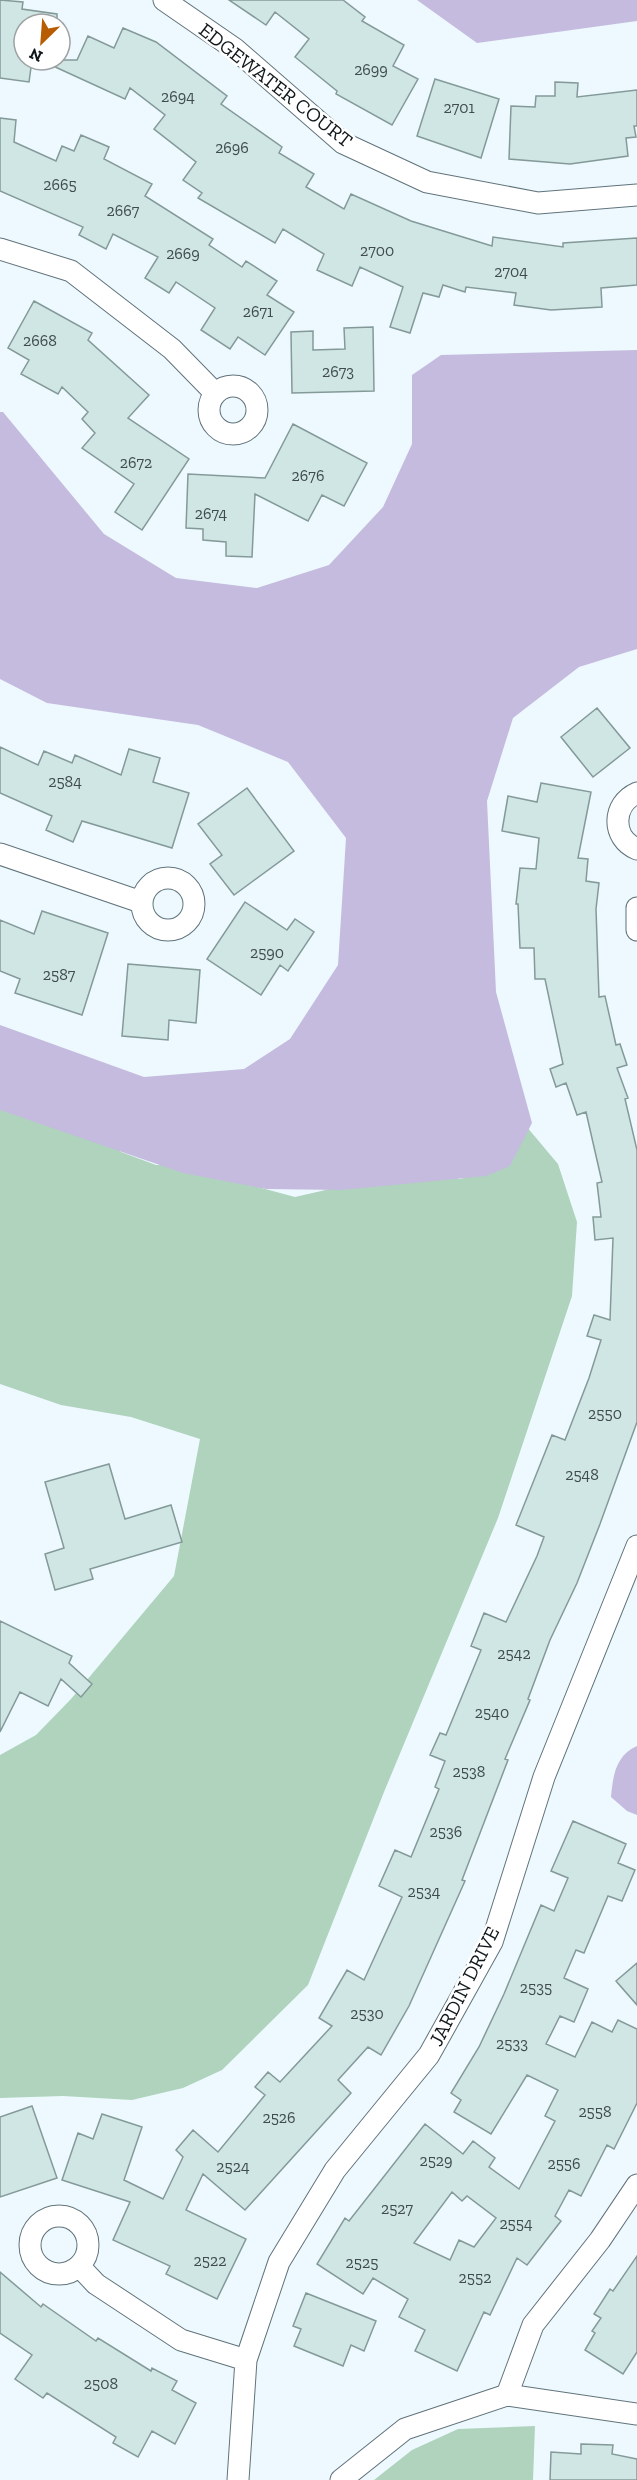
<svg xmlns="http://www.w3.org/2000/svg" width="637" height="2480" font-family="'Zilla Slab',serif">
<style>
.green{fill:#afd3bd}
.water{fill:#c4bbde}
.building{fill:#cfe6e5;stroke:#849a99;stroke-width:1.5;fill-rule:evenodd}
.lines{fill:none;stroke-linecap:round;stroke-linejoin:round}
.minor-casing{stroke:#61737b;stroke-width:23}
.minor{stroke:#fff;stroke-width:21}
.labels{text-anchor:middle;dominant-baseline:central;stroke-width:5;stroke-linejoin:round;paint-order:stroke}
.number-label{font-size:16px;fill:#404b4d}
.street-label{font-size:20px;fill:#10171a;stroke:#fff}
</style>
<rect width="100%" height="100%" fill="#edf9fe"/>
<path class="green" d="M0,1103L94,1134L121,1152L156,1165H177L295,1197L378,1178L438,1174L460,1179L483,1173L521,1120L558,1164L577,1222L572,1296L498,1518L384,1792L308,1985L222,2070L183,2088L132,2100L63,2096L0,2098V1755L36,1735L71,1699L174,1576L200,1439L131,1417L61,1405L0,1384Z
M535,2426L533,2480H374L412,2450L458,2429Z"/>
<path class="water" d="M417,0H637V21L477,43Z
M637,350V649L579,667L513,718L487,801L496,992L532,1123L510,1166L486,1176L341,1190L266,1189L183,1173L0,1110V1025L144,1077L244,1069L290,1039L338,965L346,838L288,762L198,725L47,703L0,679V412H3L104,534L176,578L257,588L329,565L383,507L412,444V375L441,355Z
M637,1746V1815L627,1811L611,1797C613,1775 616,1755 637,1746Z"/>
<path class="building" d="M0,0L23,2L22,9L57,14V24H24V60H32L29,82L0,78Z
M229,0H343L365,17L362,21L404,45L393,66L418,79L392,125L336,94L337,91L295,57L309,39L275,12L266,25Z
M123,28L156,42L227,96L221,104L282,147L279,153L314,174L306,187L344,209L351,194L411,221L492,246L493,237L563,247V243L637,238V285L601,288L602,307L551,310L514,305L516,293L466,287L465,292L443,285L439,297L423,293L410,333L390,327L403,287L360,267L352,286L317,270L324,254L283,229L275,243L198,198L202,193L183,180L196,162L154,129L165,115L130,88L125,99L40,60H77L88,36L114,48Z
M435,79L499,99L481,158L417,136Z
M555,82L578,83L577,97L637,90V126H634L636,137L626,138L628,156L570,164L509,159L511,106L535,107L536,96H555Z
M0,118L16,120L14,142L56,161L62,146L74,151L81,135L109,147L104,159L152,184L145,196L213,239L209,245L242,267L246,261L277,281L267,295L294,312L265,355L238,337L230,349L201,330L215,308L176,282L169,293L145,278L158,257L113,234L106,249L79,235L83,227L0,191Z
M34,301L92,333L88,340L149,395L128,418L189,459L142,530L115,512L134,484L82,448L95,433L82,419L88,412L62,387L58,394L21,374L29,360L8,348Z
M373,327L374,391L292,393L291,332L313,331V350L345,349L344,328Z
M293,424L367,463L344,506L322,495L308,521L255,494L252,557L226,556V542L203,540V529L186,528L188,474L265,478Z
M597,708L630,748L593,777L561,737Z
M0,747L38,765L44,751L72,763L75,755L121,775L129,749L160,758L153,782L189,793L172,848L82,821L73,842L46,830L52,816L0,793Z
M541,783L591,792L578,858L588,859L586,881L599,883L596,909L599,997L605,996L616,1045L620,1044L627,1065L617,1068L628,1098L625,1099L637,1150V1422L600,1524L577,1583L550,1640L528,1699L530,1700L505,1759L508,1760L462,1880L465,1881L409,2006L381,2055L368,2047L338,2080L351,2093L245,2210L203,2174L186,2210L246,2239L217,2299L166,2274L170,2266L113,2240L130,2202L62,2180L78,2133L93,2139L102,2114L142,2127L124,2180L163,2199L183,2157L176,2150L193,2130L218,2152L265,2095L255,2087L268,2072L280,2082L332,2026L319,2018L347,1970L364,1980L402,1897L379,1886L395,1850L411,1857L439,1789L435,1787L445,1761L430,1755L440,1733L446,1735L481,1650L471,1646L484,1613L506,1622L537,1556L544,1537L516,1525L552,1435L565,1440L589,1378L601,1340L587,1336L594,1315L610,1320L613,1238L595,1240L593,1217H601L597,1183L602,1182L586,1112L577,1115L566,1083L556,1087L550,1069L563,1064L545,979H535L534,948H520L518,904H516L520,868L536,869L539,838L502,831L508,796L537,802Z
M247,788L294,851L234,895L210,864L222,855L198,824Z
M245,902L287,930L295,919L314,932L288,971L280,965L261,995L207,959Z
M42,911L108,933L82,1015L15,993L20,979L0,971V920L34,934Z
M128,964L200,970L196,1023L169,1020L168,1040L122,1036Z
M109,1464L125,1519L171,1505L182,1542L90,1569L93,1579L55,1590L45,1554L64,1548L45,1482Z
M0,1621L72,1656L69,1663L92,1684L81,1697L61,1679L48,1706L20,1692L0,1732Z
M573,1821L626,1844L618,1863L635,1870L622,1901L608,1896L584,1953L576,1950L564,1978L588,1989L574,2022L560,2016L546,2044L575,2057L592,2022L612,2032L618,2020L637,2029V2103L614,2149L607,2145L581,2196L569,2190L555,2216L561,2221L527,2265L517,2258L490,2315L484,2312L457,2371L415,2351L425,2330L399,2317L408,2299L373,2278L363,2294L317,2264L345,2218L349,2221L425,2124L463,2154L473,2141L495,2158L489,2167L519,2189L555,2121L545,2116L558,2090L527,2075L491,2134L454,2112L461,2100L451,2093L479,2047L504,1994L541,1905L554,1911L568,1878L551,1871ZM452,2192L462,2201L467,2196L496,2218L474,2247L459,2240L450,2260L414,2243Z
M637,1963V2005L616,1981Z
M32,2106L57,2178L0,2197V2117Z
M637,2256V2352L623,2374L585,2350L595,2333L592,2331L601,2318L594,2314L610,2289L613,2291Z
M0,2272L41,2307L43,2304L96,2341L98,2338L151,2371L152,2368L177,2381L172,2390L196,2403L175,2444L152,2431L138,2457L113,2443L116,2437L47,2393L43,2398L15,2379L32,2355L0,2333Z
M306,2293L376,2321L364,2351L351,2345L343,2366L294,2346L301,2329L293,2326Z
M581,2444L613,2445L612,2454L637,2459V2480H550L551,2452L581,2454Z"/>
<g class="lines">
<defs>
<path id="minor" d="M164,0L235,49L343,143L427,182L538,203L637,195
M0,249L71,271L172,349L215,393
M209 410a24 24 0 1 1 48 0a24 24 0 1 1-48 0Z
M637,793C612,804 611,838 637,849
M0,854L141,902
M142 904a26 26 0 1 1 52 0a26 26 0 1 1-52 0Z
M637,908V930
M30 2245a29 29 0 1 1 58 0a29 29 0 1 1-58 0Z
M79,2266L96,2284L181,2340L246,2360
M507,2395L533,2325L600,2240L637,2185
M238,2480L246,2360L279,2262L335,2170L429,2055L492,1942L544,1777L637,1546
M341,2480L405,2429L507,2395L637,2414"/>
</defs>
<use href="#minor" class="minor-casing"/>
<use href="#minor" class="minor"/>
</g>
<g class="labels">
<g class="number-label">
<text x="371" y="69">2699</text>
<text x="178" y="96">2694</text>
<text x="459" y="107">2701</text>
<text x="232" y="147">2696</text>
<text x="60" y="184">2665</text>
<text x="123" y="210">2667</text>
<text x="377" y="250">2700</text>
<text x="183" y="253">2669</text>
<text x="511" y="271">2704</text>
<text x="258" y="311">2671</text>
<text x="40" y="340">2668</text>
<text x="338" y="371">2673</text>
<text x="136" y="462">2672</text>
<text x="308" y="475">2676</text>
<text x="211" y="513">2674</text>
<text x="65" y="781">2584</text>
<text x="267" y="952">2590</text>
<text x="59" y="974">2587</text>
<text x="605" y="1413">2550</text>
<text x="582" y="1474">2548</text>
<text x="514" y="1653">2542</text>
<text x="492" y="1712">2540</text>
<text x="469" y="1771">2538</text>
<text x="446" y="1831">2536</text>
<text x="424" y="1891">2534</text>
<text x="536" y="1987">2535</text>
<text x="367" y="2013">2530</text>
<text x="512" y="2043">2533</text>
<text x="595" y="2111">2558</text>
<text x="279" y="2117">2526</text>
<text x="436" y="2160">2529</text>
<text x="564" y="2163">2556</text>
<text x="233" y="2166">2524</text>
<text x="397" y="2208">2527</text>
<text x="516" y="2223">2554</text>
<text x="210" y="2260">2522</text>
<text x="362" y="2262">2525</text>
<text x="475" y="2277">2552</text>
<text x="101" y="2383">2508</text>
</g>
<g class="street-label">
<text transform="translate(276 85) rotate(38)">EDGEWATER COURT</text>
<text transform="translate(464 1986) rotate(-63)">JARDIN DRIVE</text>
</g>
</g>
<g transform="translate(42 42) rotate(205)"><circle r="28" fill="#ffffff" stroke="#9fa2a3" stroke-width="1.5"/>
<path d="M0-4.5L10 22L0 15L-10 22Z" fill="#b75c00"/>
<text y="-9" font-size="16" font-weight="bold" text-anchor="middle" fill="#10171a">N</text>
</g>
</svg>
